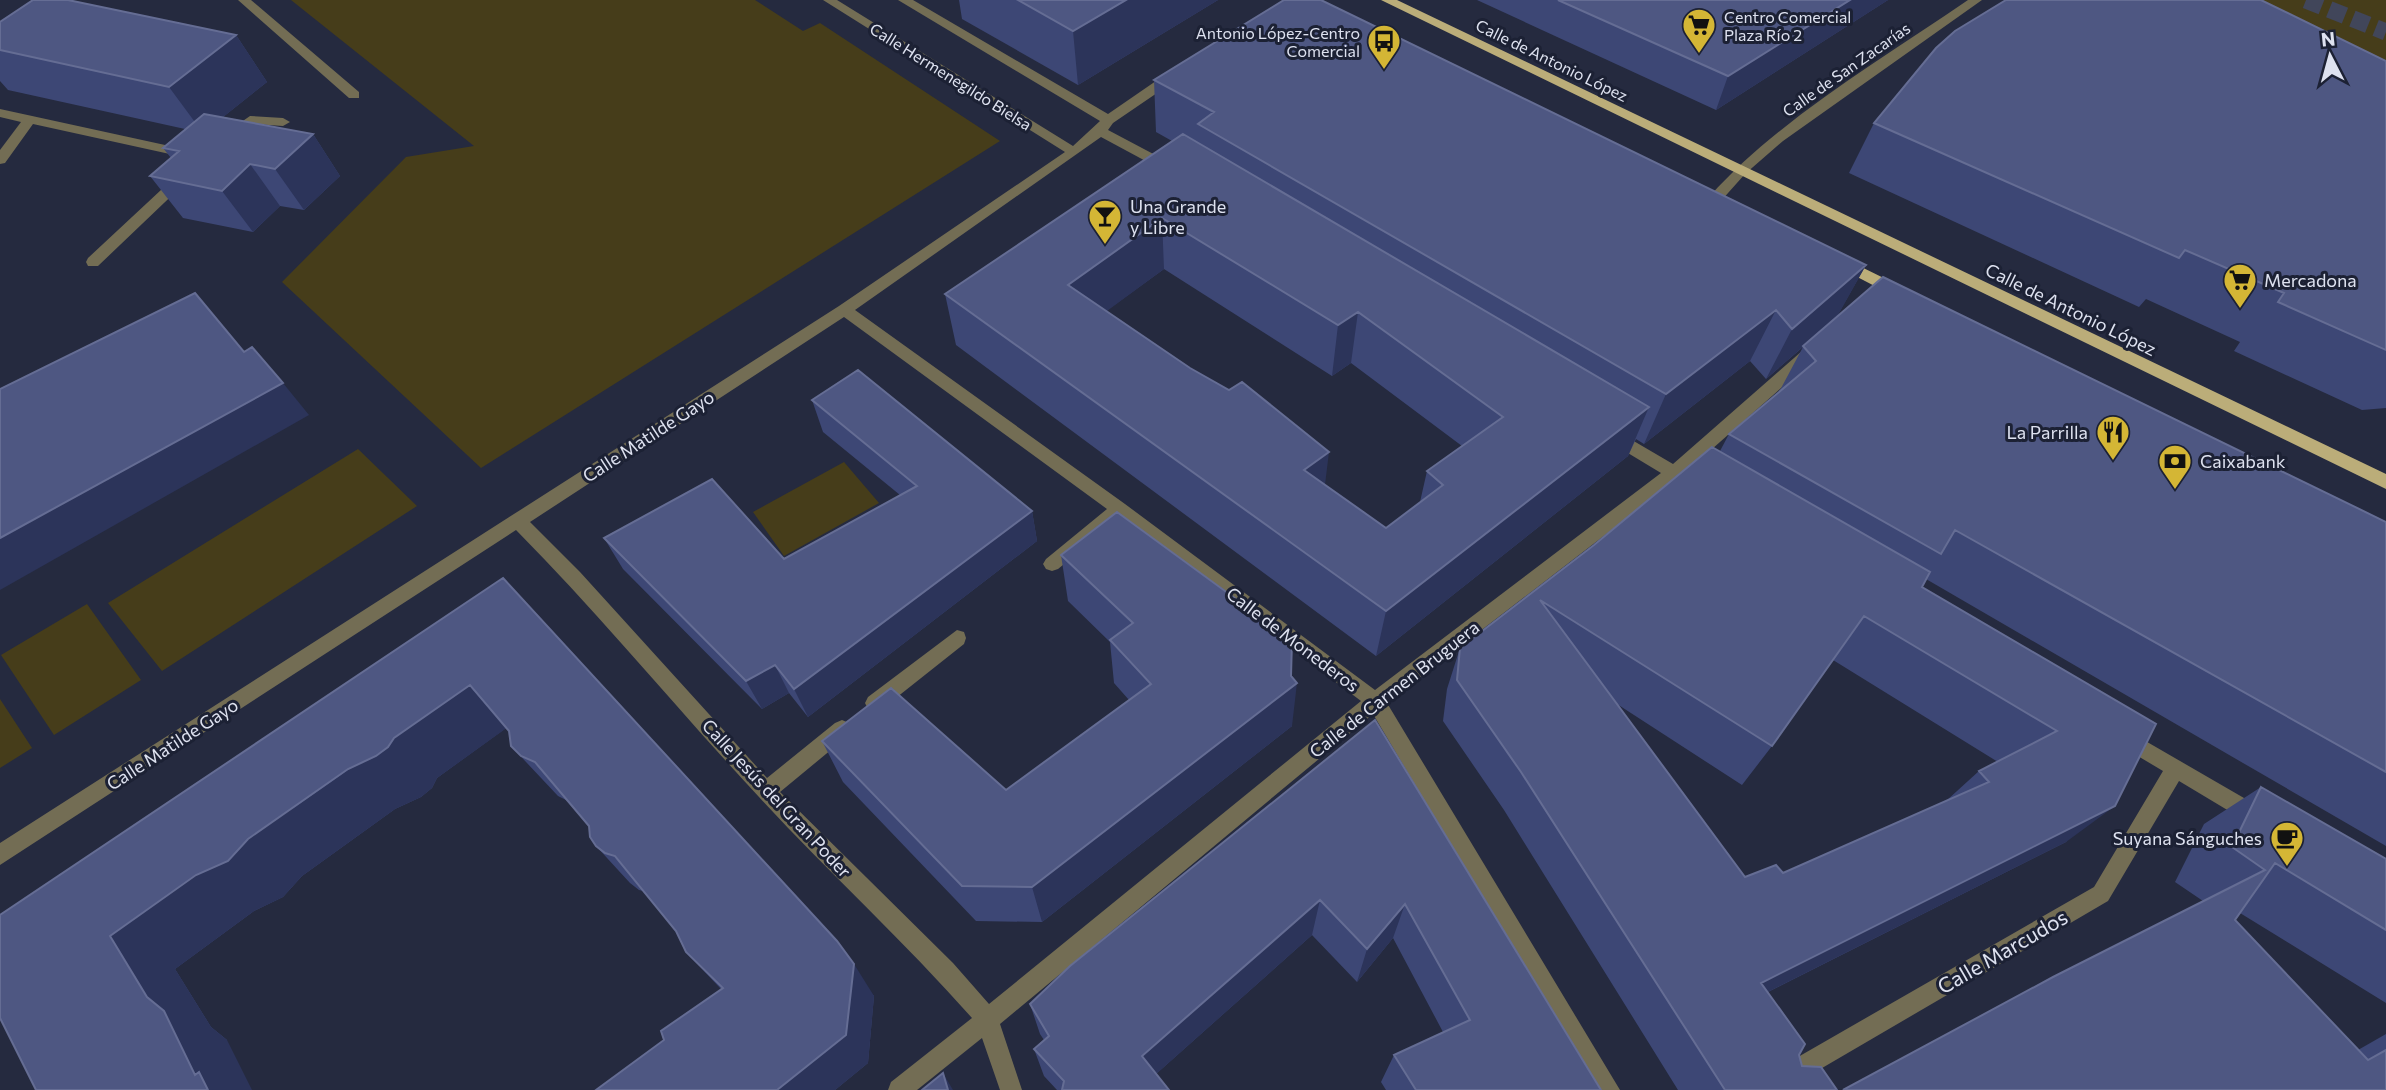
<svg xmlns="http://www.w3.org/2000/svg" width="2386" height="1090" font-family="Commissioner,sans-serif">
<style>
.green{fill:#463d1a}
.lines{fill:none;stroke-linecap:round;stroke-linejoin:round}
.highway-tunnel{stroke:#41465a;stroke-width:17;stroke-dasharray:17 8;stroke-linecap:butt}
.minor{fill:#736d54;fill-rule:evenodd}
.major{fill:#bbad79;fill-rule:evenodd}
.wall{fill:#3d4775;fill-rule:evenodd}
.shaded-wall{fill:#2c345a}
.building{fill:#4e5782;stroke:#656d94;stroke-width:2;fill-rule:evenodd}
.labels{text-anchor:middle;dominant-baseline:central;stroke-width:6;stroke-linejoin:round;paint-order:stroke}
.far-poi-label{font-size:16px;fill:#dee2f0;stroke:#1c2134;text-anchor:start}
.far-street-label{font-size:16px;fill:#dee2f0;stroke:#1c2134}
.poi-label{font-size:18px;fill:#dee2f0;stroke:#1c2134;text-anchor:start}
.street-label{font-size:18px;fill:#dee2f0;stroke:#1c2134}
.near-street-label{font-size:21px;fill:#dee2f0;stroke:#1c2134}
</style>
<rect width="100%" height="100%" fill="#252a3f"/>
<path class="green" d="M291,0H755L803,31L820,23L1000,141L481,468L282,282L406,157L474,146Z
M2190,0H2386V93Z
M358,449L417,506L162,671L108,603Z
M844,462L879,503L784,556L753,512Z
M87,604L141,680L54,735L1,655Z
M0,699L32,748L0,768Z"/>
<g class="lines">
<path class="highway-tunnel" d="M2306,0L2386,32"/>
<path class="minor" d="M238,0H251L359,92V98H349Z
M823,0H837L1073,146L1100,121L898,0H913L1108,114L1169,72H1179V78L1113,123L1108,130L1176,166V172H1166L1101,137L855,310L1125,504L1375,690L1661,473L1608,441L1606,437L1608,433H1620L1673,464L1802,351H1814L1816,355L1814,359L1686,472L1704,482L1706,487L1704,492H1692L1675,481L1387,703L1620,1090H1596L1373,714L1000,1024L1022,1090H1000L982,1038L917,1090H888L891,1082L972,1018C904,941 828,872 759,797C677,709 601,616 516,530L0,865V843L839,306L1065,152ZM844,317L1107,509L1046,559L1043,564L1046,569L1052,571L1058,569L1119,519L1361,701L989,1004L953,963L780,792L849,735L852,729L849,723L842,720L835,723L767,778L580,572L530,522Z
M1968,0H1982L1783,141L1745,174L1720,202H1710V196C1779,119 1882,59 1968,0Z
M0,109L188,150L195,154L188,158L33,124L5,163L0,164V150L21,122L0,117Z
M250,116L283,118L290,122L283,126L253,124L234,140H224V134Z
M181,175L186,176V182L98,266H88L86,262L88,258L176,176Z
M957,630L964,632L966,638L964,644L882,709L875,711L868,709L865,703L868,697Z
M2123,728L2263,809L2266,816L2263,823L2256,825L2249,823L2179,781L2108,901L1793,1085L1785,1088L1777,1085L1774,1077L1777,1069L2094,887L2163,771L2116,743L2113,737L2116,731Z"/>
<path class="major" d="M1381,0H1397L2386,474V489Z
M1841,257L1902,287L1905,291L1897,296L1892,295L1836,266L1834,262L1836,258Z"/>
</g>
<path class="wall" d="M959,0H1218L1078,85L962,19Z
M1477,0H1888L1716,110Z
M0,22L236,35L267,82L223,117L313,134L340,176L304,210L280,206L253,232L183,218L150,176L171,158L163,148L185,129L8,90L0,81Z
M2386,61V408L2362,410L2234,351L2240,342L2146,299L2139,307L1849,173L1874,123Z
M1154,80L1866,265L1837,316L2386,522V846L1926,579L1922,587L2156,724L2066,842L1768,992L1799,1055L1802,1066L1837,1090H1678L1504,810L1443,721L1447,689L1460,648L1720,451L1729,434L1779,392L1803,347L1766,379L1750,361L1644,444L1636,439L1628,456L1376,656L956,345L945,294L1172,141L1156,132ZM1164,269L1332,376L1351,363L1462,446L1427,471L1420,502L1386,528L1325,485L1106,311ZM1833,660L1998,762L1979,771L1946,801L1783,873L1745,877L1617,704L1742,785L1772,746Z
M812,400L1032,511L1037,541L808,717L789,693L762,709L623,569L604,538L784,559L900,495L823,432Z
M1061,555L1291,676L1292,726L1042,922L976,921L843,782L822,741L1006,790L1129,700L1114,683L1110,642L1068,601Z
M503,578L874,996L868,1063L835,1090H596L664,1040L721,989L686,952L676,931L643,891L639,890L630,883L596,846L589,826L568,801L558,796L511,746L509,731L506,728L437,778L432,788L421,797L395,809L302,876L283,897L254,911L175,969L211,1027L227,1040L36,1090Z
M1375,720L1601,1090H1386L1381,1082L1394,1055L1443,1032L1393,938L1357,982L1312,935L1156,1074L1169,1090H1057L1044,1076L1034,1049L1044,1040L1040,1034L1030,1004Z
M2261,787L2386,859V1003L2240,913L2235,920L2358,1050L2386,1034V1090L2203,901L2175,882L2204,824Z"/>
<path class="shaded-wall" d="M1126,0H1218L1078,85L1073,31Z
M1850,0H1888L1716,110L1728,76Z
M236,35L267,82L203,133L169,87Z
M313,134L340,176L304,210L275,169Z
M250,164L280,206L253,232L222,191Z
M1162,218L1164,269L1073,336L1068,285Z
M1866,265L1837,317L1766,379L1792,329Z
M1776,310L1750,361L1644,444L1666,394Z
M1358,312L1351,363L1332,376L1338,325Z
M283,383L309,415L0,590V538Z
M1649,407L1628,456L1376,656L1386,611Z
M1329,452L1323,501L1304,470Z
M1032,511L1037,541L808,717L794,689Z
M775,665L789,693L762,709L746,681Z
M1297,683L1292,726L1042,922L1032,887Z
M470,685L508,727L437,778L432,788L421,797L395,809L302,876L283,897L254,911L175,969L211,1027L227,1040L252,1090H208L195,1075L110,936Z
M2115,806L2066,842L1728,1012L1761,983Z
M1320,900L1312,935L1146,1083L1142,1056Z
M1405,904L1393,938L1357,982L1367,949Z
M854,964L874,996L868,1063L835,1090H777Z
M943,1073L953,1090H948Z"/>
<path class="building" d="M33,0H68L236,35L169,87L0,50V22Z
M1018,0H1126L1073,31Z
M1284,0H1321L1866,265L1792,329L1776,310L1666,394L1198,124L1214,112L1154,80Z
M1558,0H1850L1728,76Z
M2006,0H2261L2386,61V350L2278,302L2284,293L2185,250L2179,258L1874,123L1936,48L1955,31Z
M204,114L313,134L275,169L250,164L222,191L150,176L179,151L163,148Z
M1183,134L1649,407L1386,611L945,294ZM1162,218L1338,325L1358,312L1503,417L1427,471L1443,485L1386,528L1304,470L1329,452L1242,382L1229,390L1190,368L1068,285Z
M1883,277L2386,522V772L1955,530L1941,554L1729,434L1816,361L1803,346Z
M195,293L244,352L252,347L283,383L0,538V389Z
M858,370L1032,511L794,689L775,665L746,681L604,538L712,479L784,559L917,486L812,400Z
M1712,447L1930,572L1922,587L2156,724L2115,806L1761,983L1805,1044L1799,1055L1802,1066L1821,1067L1837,1090H1725L1521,772L1457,680L1460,648L1594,545ZM1540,600L1772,746L1864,616L2057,731L1979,771L1989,782L1783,873L1776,865L1745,877Z
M1117,512L1292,640L1291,676L1297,683L1032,887L962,886L822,741L891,688L1006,790L1151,684L1110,640L1133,623L1061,555Z
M503,578L837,941L854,964L846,1035L777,1090H596L664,1040L661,1031L723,988L686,952L676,931L615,856L605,853L596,846L590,837L589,826L535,762L521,756L511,746L509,731L470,685L394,738L388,747L376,756L348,769L248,839L228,861L196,875L110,936L147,997L164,1011L195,1075L199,1072L208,1090H36L0,1018V915Z
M1375,720L1601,1090H1416L1394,1055L1470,1020L1405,904L1367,949L1320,900L1142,1056L1169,1090H1062L1064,1081L1034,1049L1049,1036L1030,1004L1070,966Z
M2261,787L2386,859V930L2275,863L2235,920L2368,1060L2386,1050V1090H1843L2053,977L2265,870L2232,847Z
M943,1073L948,1090H922Z"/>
<defs>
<symbol id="supermarket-pin" viewBox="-11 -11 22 30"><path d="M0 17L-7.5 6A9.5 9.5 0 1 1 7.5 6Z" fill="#d4b635" stroke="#1c2134"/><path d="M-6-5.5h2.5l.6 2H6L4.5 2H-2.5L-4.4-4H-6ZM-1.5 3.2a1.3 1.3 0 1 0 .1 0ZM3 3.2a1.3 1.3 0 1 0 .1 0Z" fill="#111"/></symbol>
<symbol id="bus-pin" viewBox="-11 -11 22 30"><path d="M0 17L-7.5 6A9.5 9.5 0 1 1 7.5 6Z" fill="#d4b635" stroke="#1c2134"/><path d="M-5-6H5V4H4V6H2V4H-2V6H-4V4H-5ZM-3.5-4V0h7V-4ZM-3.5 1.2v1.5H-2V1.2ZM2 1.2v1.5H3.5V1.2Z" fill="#111"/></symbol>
<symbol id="bar-pin" viewBox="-11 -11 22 30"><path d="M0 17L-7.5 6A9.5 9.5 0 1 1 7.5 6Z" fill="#d4b635" stroke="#1c2134"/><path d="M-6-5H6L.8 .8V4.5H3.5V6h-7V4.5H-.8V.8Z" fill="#111"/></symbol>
<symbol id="restaurant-pin" viewBox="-11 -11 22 30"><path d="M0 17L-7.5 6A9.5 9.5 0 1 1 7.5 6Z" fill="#d4b635" stroke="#1c2134"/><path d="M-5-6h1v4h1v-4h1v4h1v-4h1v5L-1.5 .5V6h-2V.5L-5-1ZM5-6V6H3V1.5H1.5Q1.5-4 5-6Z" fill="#111"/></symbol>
<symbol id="bank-pin" viewBox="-11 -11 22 30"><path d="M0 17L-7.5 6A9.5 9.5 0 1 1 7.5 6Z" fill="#d4b635" stroke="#1c2134"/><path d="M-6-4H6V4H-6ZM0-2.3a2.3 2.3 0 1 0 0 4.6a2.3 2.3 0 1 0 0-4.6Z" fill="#111"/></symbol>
<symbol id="cafe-pin" viewBox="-11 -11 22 30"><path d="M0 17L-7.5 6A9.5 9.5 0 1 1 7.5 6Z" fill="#d4b635" stroke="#1c2134"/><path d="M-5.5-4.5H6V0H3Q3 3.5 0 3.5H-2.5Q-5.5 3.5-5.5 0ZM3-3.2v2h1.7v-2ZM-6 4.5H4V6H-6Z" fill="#111"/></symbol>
</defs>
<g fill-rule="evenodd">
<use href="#supermarket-pin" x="1680" y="6" width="38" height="52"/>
<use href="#bus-pin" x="1365" y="22" width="38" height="52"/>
<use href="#bar-pin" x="1086" y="197" width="38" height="52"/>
<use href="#supermarket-pin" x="2221" y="261" width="38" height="52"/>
<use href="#restaurant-pin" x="2094" y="413" width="38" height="52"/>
<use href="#bank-pin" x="2156" y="442" width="38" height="52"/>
<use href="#cafe-pin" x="2268" y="819" width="38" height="52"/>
</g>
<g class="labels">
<g class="far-poi-label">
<text x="1724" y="16">Centro Comercial<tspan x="1724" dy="18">Plaza Río 2</tspan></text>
<text x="1360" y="32" text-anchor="end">Antonio López-Centro<tspan x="1360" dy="18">Comercial</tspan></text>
</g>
<g class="far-street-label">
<text transform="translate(1552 60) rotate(26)">Calle de Antonio López</text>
<text transform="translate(1846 69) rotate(-35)">Calle de San Zacarías</text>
<text transform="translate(951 76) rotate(32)">Calle Hermenegildo Bielsa</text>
</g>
<g class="poi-label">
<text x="1130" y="206">Una Grande<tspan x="1130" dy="21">y Libre</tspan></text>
<text x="2264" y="280">Mercadona</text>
<text x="2088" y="432" text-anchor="end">La Parrilla</text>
<text x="2200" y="461">Caixabank</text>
<text x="2262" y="838" text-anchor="end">Suyana Sánguches</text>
</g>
<g class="street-label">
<text transform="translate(2071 309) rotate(26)">Calle de Antonio López</text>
<text transform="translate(648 436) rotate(-33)">Calle Matilde Gayo</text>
<text transform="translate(1293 639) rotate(37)">Calle de Monederos</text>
<text transform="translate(1394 689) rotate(-38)">Calle de Carmen Bruguera</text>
<text transform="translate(172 744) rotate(-33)">Calle Matilde Gayo</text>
<text transform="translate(777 798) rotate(47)">Calle Jesús del Gran Poder</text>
</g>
<g class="near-street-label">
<text transform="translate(2002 951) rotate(-30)">Calle Marcudos</text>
</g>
</g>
<g transform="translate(2330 56) rotate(354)" stroke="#1c2134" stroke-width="5" paint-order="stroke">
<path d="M0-5L12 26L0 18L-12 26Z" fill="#dee2f0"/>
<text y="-10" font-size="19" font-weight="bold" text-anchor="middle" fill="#dee2f0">N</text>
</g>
</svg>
